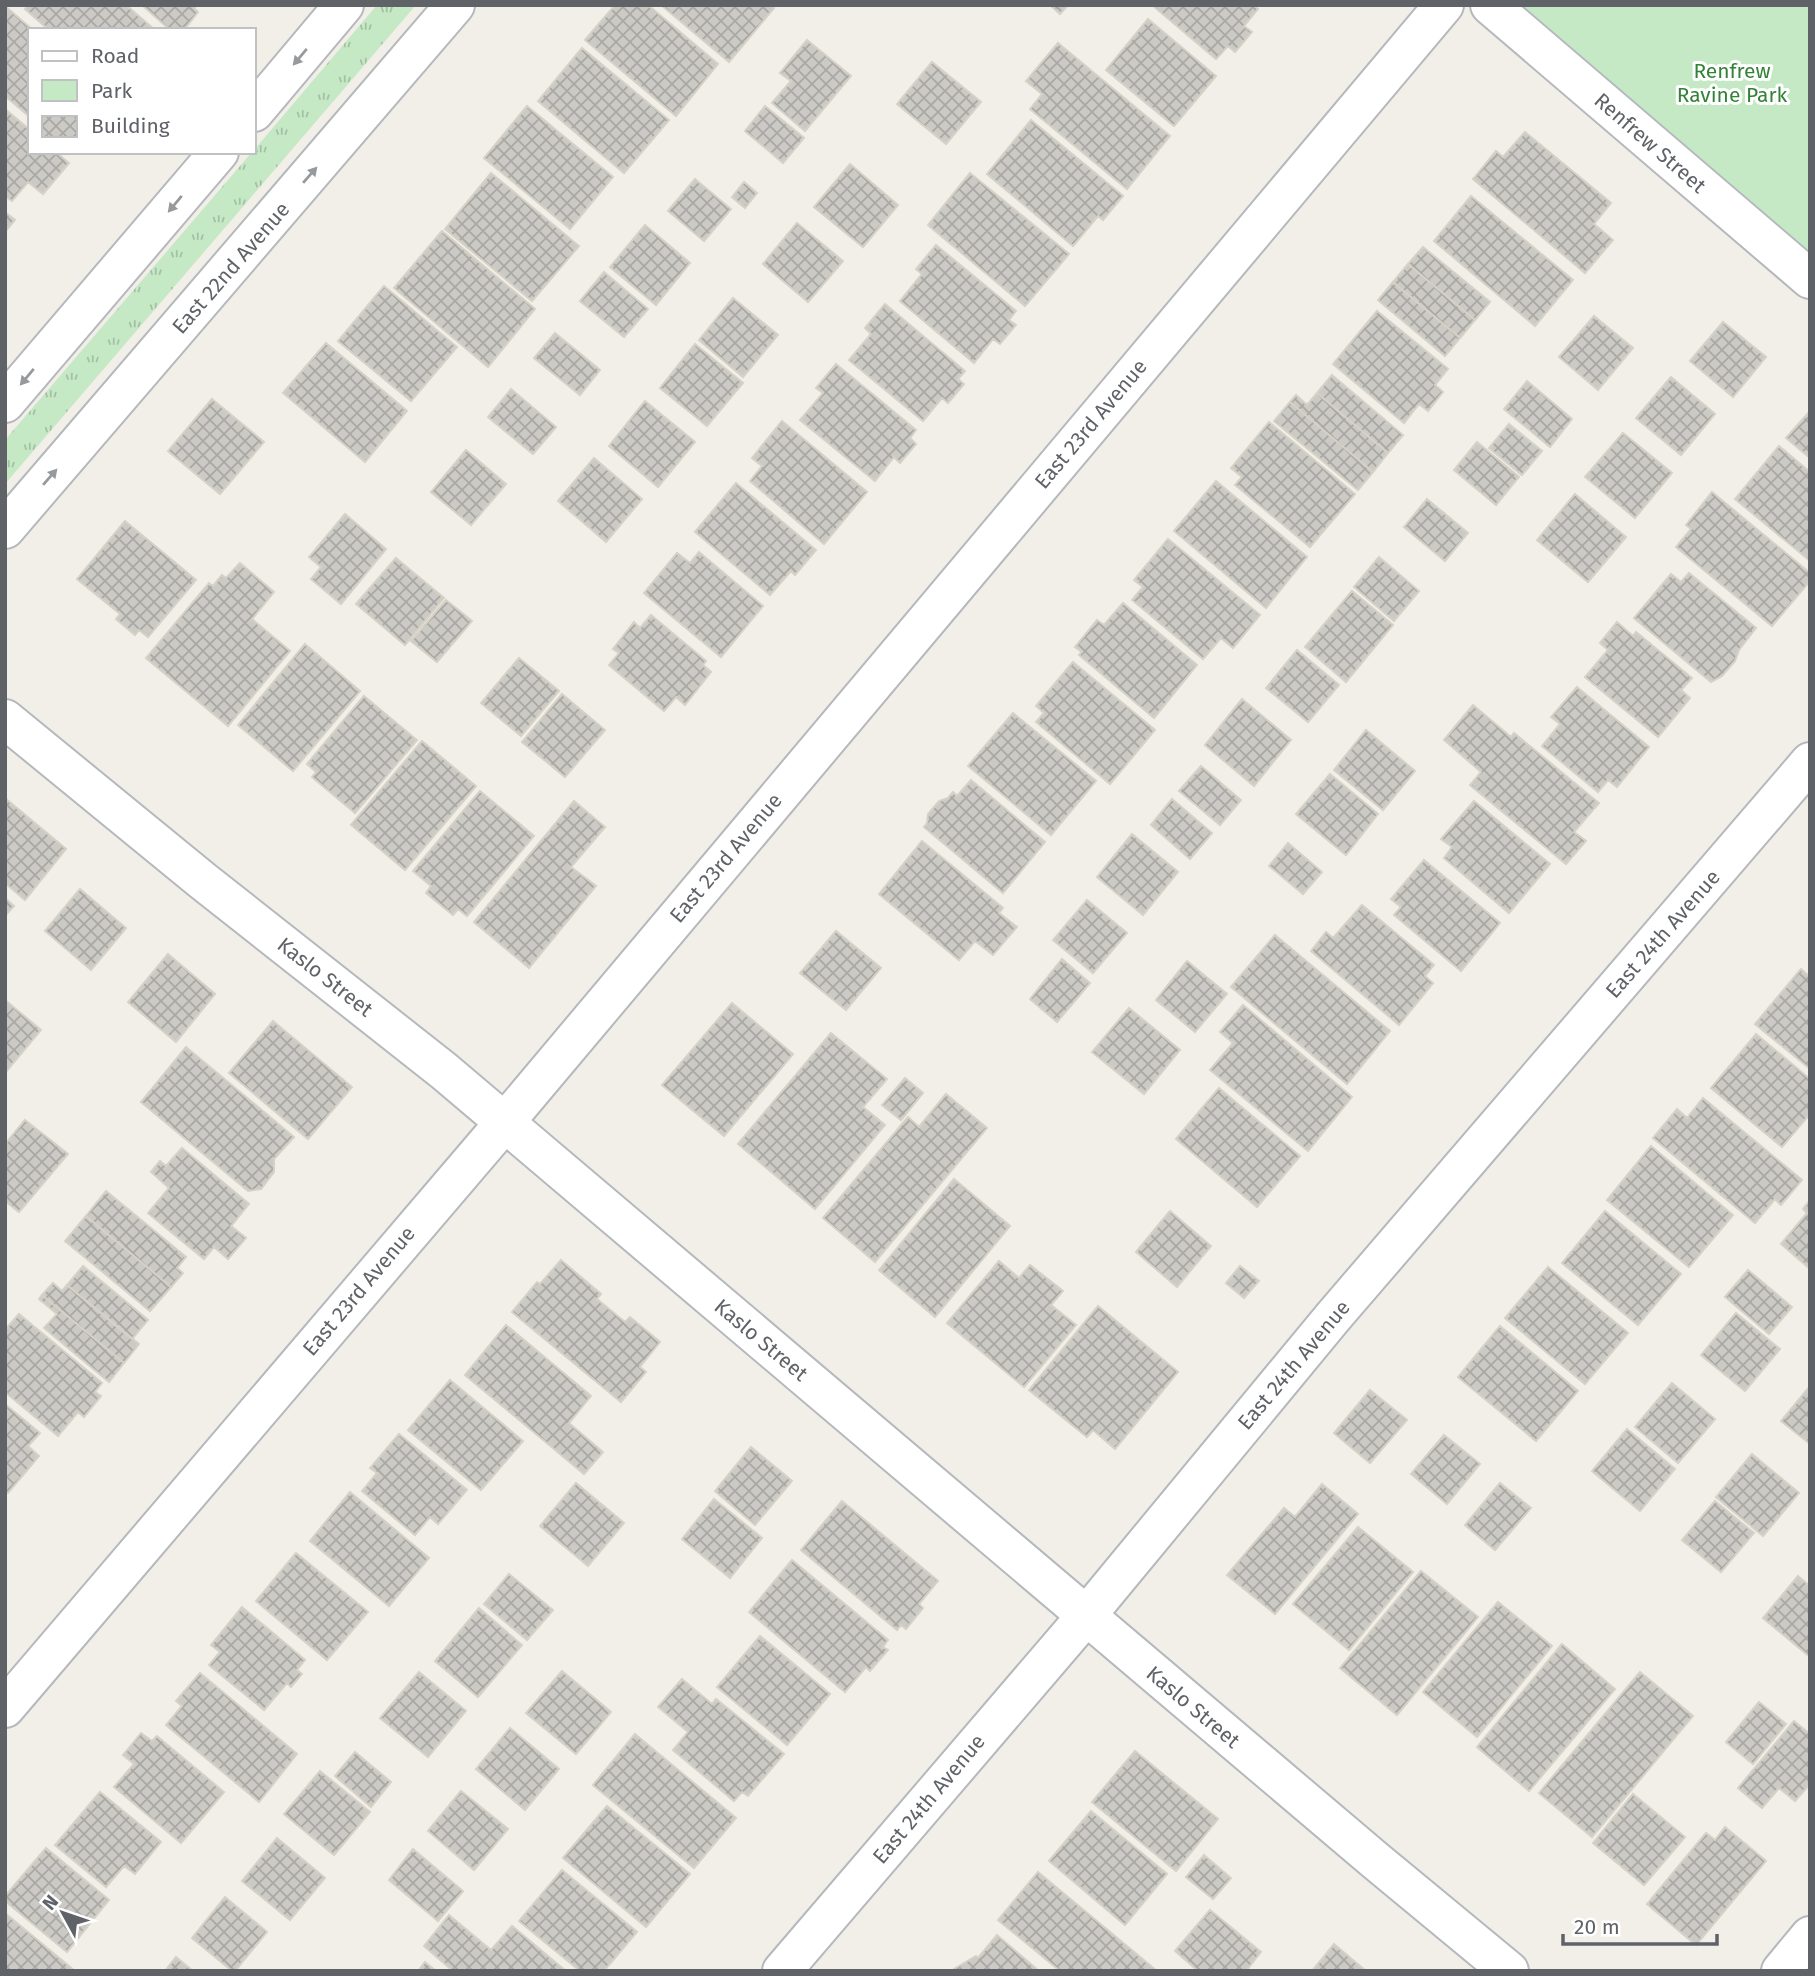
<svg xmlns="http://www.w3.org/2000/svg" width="1815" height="1976" font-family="'Fira Sans',sans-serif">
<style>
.grass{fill:url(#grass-tufts)}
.park{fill:#c5e8c5}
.building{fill:url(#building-cross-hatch);stroke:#d6d1c6;stroke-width:2}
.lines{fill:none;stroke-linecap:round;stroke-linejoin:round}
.minor-casing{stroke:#b5b8bc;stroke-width:42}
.minor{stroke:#fff;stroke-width:38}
.oneway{fill:#979a9d}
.labels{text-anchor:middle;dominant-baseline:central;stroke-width:6;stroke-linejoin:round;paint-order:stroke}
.park-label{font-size:21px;fill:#348238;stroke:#fff}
.street-label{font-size:21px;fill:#5f6368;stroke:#fff}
</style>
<defs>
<pattern id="grass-tufts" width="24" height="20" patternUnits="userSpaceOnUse" patternTransform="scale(1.75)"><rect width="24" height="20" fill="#c5e8c5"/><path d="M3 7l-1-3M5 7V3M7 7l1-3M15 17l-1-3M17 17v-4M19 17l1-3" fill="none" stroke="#a3c0a4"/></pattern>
<pattern id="building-cross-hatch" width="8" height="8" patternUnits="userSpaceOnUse" patternTransform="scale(1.75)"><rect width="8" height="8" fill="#cccac5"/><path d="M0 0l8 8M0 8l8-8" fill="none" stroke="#a9a8a4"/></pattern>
</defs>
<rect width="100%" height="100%" fill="#f1efe8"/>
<path class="grass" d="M377,5H416L5,484V440L252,152H254V150Z"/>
<path class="park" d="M1522,5H1810V252Z"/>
<path class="building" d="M28,5H126L155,30H49L25,9Z
M142,5H197L194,8L198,12L184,30H170Z
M615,5H648L718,64L676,116L585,40Z
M661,5H771L774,8L729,62Z
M1050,5H1068L1060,14Z
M1152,5H1253L1258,9L1244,26L1252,32L1235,52L1228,46L1216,59Z
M5,6L33,30H30V117L5,96Z
M1148,19L1216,76L1174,126L1106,70Z
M807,40L851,76L805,131L772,103L791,81L780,73Z
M1058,43L1170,136L1127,189L1030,109L1042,94L1026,81Z
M582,48L669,120L624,173L538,101Z
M932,62L981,102L946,144L897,104Z
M527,106L613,177L570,229L484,158Z
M765,106L804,138L783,163L745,131Z
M5,109L30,130V152H56L69,163L43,194L28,182L12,201L5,196Z
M1031,120L1123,196L1103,220L1098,216L1073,246L987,174Z
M1525,132L1611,203L1594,224L1613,240L1585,273L1473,179L1496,151L1503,157Z
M850,164L898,205L863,247L814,207Z
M491,173L579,246L532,301L445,229Z
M970,173L1069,254L1025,306L928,225Z
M695,179L731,209L704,241L668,211Z
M744,182L757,193L745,208L732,197Z
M1471,196L1573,280L1535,326L1434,241Z
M5,212L15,220L5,232Z
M797,223L843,261L808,302L763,264Z
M645,225L690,263L656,305L610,267Z
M442,231L535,309L488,367L394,288Z
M936,245L1016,311L1009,320L1016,325L1000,344L993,339L974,363L900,301L922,274L916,269Z
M1423,247L1490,302L1475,320L1408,264Z
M1408,264L1475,320L1460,338L1393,282Z
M604,272L648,309L624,337L580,301Z
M1393,282L1460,338L1445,356L1378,300Z
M384,286L457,347L411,401L338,341Z
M733,298L778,335L743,377L699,340Z
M885,304L965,371L958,379L964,384L948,403L942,398L923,421L849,360L871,334L865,328Z
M1377,311L1448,369L1435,385L1443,392L1428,411L1419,404L1404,423L1333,364Z
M1594,316L1633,348L1598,390L1559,357Z
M1723,322L1766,357L1733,397L1690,361Z
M555,333L600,370L580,395L534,358Z
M326,343L407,411L365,462L283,393Z
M695,344L743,383L707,426L660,388Z
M836,364L916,430L910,438L916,444L900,463L894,457L875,481L800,420L823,393L816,388Z
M1332,375L1403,435L1388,453L1317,393Z
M1671,377L1715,414L1681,455L1636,418Z
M1527,381L1572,419L1550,447L1504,409Z
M511,389L556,427L533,454L488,417Z
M1317,393L1388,453L1373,472L1290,402L1296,395L1307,405Z
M212,399L264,442L220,494L168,451Z
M645,401L695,442L658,487L609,446Z
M1290,402L1373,472L1358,490L1274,421Z
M1810,411V458L1786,438Z
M782,421L867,492L824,544L750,481L762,466L752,458Z
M1269,422L1355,494L1310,547L1235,485L1242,477L1231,468Z
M1509,424L1542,451L1522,475L1489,448Z
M1623,433L1672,473L1635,518L1585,477Z
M1477,442L1519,477L1496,505L1454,470Z
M1779,446L1810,472V561L1735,499Z
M466,450L506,484L471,525L431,492Z
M594,458L642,499L606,542L558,501Z
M1216,481L1307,557L1266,608L1174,531Z
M736,483L816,550L795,575L791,571L770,595L695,532Z
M1712,492L1810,573V581L1772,626L1676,547L1691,529L1686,525Z
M1575,494L1626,537L1588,582L1537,540Z
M1427,499L1468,533L1445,561L1404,527Z
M345,514L386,549L341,604L311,579L321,567L309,557Z
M125,521L196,580L148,637L139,630L135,635L116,619L120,614L77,579Z
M1168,539L1260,615L1233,648L1221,638L1203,659L1132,600L1143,587L1134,580Z
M699,552L763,606L721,657L644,593L677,553L690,563Z
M1379,557L1419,591L1394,621L1354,587Z
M396,558L444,598L405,645L356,604Z
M240,563L274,592L252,619L290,651L228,726L146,658L209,583L213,586L222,575L226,578Z
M1689,573L1756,628L1739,650L1735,661L1722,676L1711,682L1634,618L1671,574L1681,582Z
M1352,591L1393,625L1346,682L1305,647Z
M446,600L472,621L437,662L411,641Z
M1123,603L1197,665L1154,718L1079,655L1082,652L1075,647L1097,620L1104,625Z
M651,615L706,661L703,665L711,672L685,705L676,697L664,711L609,665L619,653L613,649L634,622L640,628Z
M1617,622L1633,636L1636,632L1692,678L1681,690L1690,698L1658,737L1585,677L1608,650L1600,643Z
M305,644L360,691L293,771L238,725Z
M1297,650L1339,685L1308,722L1266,688Z
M519,658L559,691L521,736L481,703Z
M1073,662L1155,730L1110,784L1036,722L1044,713L1036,706Z
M1577,687L1649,747L1617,787L1608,780L1598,792L1542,746L1560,724L1551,717Z
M562,694L605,730L565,777L522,742Z
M364,696L417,740L355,813L312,777L316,772L307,764Z
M1242,699L1291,740L1254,786L1205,745Z
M1473,705L1511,737L1514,733L1599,803L1574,832L1586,841L1566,864L1470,785L1481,772L1444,740Z
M1013,713L1096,781L1051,835L968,766Z
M1366,730L1415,771L1383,810L1334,770Z
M422,741L476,786L405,870L351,825Z
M1201,766L1241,800L1220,825L1179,791Z
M1330,774L1378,814L1346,855L1296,814Z
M971,780L1045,842L1003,893L924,827L927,823L928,814L939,801L948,798L953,792L957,796Z
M480,791L534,836L467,916L458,909L453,915L426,893L431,886L413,871Z
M5,798L66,849L25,900L5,883Z
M1172,799L1212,833L1190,859L1151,825Z
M574,801L605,827L571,867L596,886L529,968L474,922Z
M1474,801L1550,864L1509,913L1444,858L1452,847L1441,839Z
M1132,834L1178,872L1143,915L1097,877Z
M922,841L1003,908L999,913L1017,927L993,955L975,941L959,960L879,894Z
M1288,843L1322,872L1303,894L1269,866Z
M1424,860L1500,923L1461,971L1394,915L1401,907L1391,899Z
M80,889L126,928L91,970L45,931Z
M5,898L14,906L5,916Z
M1087,900L1127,933L1093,973L1053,940Z
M1362,905L1434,965L1425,976L1433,983L1399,1025L1311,951L1326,932L1333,938Z
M836,931L881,968L846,1010L800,973Z
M1275,935L1390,1031L1347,1084L1231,987Z
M168,954L215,994L176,1042L128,1002Z
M1062,959L1090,983L1057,1022L1030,999Z
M1187,961L1227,994L1195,1032L1156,1000Z
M1801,969L1810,977V1069L1755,1024Z
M5,1000L41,1030L5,1073Z
M732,1003L793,1054L724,1136L662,1085Z
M1243,1005L1352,1097L1308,1151L1210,1070L1233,1043L1220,1032Z
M1129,1008L1180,1050L1144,1094L1092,1052Z
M273,1021L352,1087L308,1139L229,1073Z
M831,1033L887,1079L863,1107L885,1125L815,1209L738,1144Z
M1756,1034L1810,1079V1114L1782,1147L1711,1088Z
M186,1047L294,1137L274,1159V1172L261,1189L248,1191L141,1102Z
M905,1078L923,1093L901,1120L882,1105Z
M1219,1088L1300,1156L1257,1207L1176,1139Z
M946,1094L987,1128L875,1262L823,1218L908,1117L919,1127Z
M1703,1098L1802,1180L1781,1205L1775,1199L1755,1223L1653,1138L1677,1109L1687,1118Z
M25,1120L68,1154L19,1212L5,1201V1144Z
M1651,1146L1733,1215L1689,1267L1607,1200Z
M182,1148L249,1204L231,1226L246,1238L228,1259L214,1247L204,1259L148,1213L169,1188L151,1172L160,1161L166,1166Z
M954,1179L1010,1226L935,1317L879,1270Z
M106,1191L186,1257L177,1268L183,1273L171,1287L86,1216Z
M1810,1200V1269L1781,1244L1807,1213L1803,1209Z
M1170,1211L1211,1246L1177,1287L1136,1252Z
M1605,1211L1681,1274L1638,1325L1562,1263Z
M86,1216L171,1287L150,1311L65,1241Z
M561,1260L601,1294L597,1299L625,1322L630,1317L660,1342L640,1367L646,1372L621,1402L512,1312L537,1282L540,1284Z
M999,1261L1019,1278L1030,1265L1063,1291L1051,1305L1076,1325L1024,1387L947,1323Z
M83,1266L148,1320L132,1339L67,1285Z
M1240,1266L1259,1281L1244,1298L1226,1283Z
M1548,1267L1628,1333L1585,1384L1505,1318Z
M1748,1270L1792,1307L1769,1334L1725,1297Z
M53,1283L62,1291L67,1285L139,1344L124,1363L42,1295Z
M42,1295L124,1363L109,1382L44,1328L57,1314L39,1299Z
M1098,1306L1178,1372L1115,1449L1093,1430L1087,1437L1029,1390Z
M1736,1313L1780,1349L1745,1391L1701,1355Z
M19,1314L102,1383L95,1392L101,1396L84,1417L78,1412L58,1436L5,1392V1330Z
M506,1325L591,1396L569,1423L603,1452L584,1474L465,1375Z
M1500,1326L1578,1391L1536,1441L1458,1377Z
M450,1380L523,1441L481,1490L408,1430Z
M1672,1383L1715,1419L1678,1463L1635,1427Z
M1810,1386V1444L1781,1421Z
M1370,1390L1407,1420L1370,1463L1334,1433Z
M5,1404L40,1433L28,1446L39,1456L8,1493L5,1491Z
M1627,1429L1675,1469L1640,1511L1592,1471Z
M399,1434L467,1490L438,1524L430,1517L415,1535L362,1491L377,1473L370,1468Z
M1444,1435L1480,1464L1447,1504L1411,1474Z
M751,1447L792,1481L755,1525L715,1491Z
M1752,1454L1799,1493L1763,1536L1716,1497Z
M576,1483L624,1523L588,1566L540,1526Z
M1500,1483L1531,1508L1495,1550L1465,1525Z
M1322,1484L1358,1514L1275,1614L1227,1575L1284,1508L1295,1517Z
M350,1492L429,1558L389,1606L310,1541Z
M714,1499L762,1538L730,1578L682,1539Z
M842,1501L938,1581L919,1604L923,1608L906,1629L901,1625L897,1630L801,1550Z
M1715,1501L1754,1533L1721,1572L1682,1540Z
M1358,1527L1413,1572L1349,1650L1293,1604Z
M296,1553L368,1612L327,1660L256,1601Z
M792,1560L888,1640L883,1647L888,1650L870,1671L866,1667L845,1692L749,1612Z
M1421,1571L1478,1617L1397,1715L1340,1668Z
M509,1574L553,1610L527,1640L484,1604Z
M1798,1576L1810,1586V1657L1763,1618Z
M1498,1602L1552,1646L1477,1737L1423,1692Z
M242,1607L305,1660L297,1670L302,1674L291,1687L287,1683L264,1710L209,1665L220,1652L211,1645Z
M479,1608L522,1645L478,1697L435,1661Z
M760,1636L830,1694L787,1745L717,1687Z
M1562,1644L1615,1689L1529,1791L1477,1747Z
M562,1671L611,1712L576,1754L526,1713Z
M419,1672L466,1711L428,1757L380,1718Z
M1640,1672L1693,1716L1592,1837L1539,1793Z
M200,1673L297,1754L259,1802L166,1725L182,1706L176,1701Z
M682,1679L712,1704L716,1699L784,1754L748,1796L742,1792L734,1801L673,1750L688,1732L658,1707Z
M1759,1702L1786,1724L1753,1764L1726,1742Z
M1794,1721L1810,1734V1784L1795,1801L1779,1788L1762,1808L1738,1788Z
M510,1728L559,1769L525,1810L476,1769Z
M141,1733L152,1741L157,1736L224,1792L181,1843L114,1787L134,1764L123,1755Z
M635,1734L736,1818L694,1868L593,1785Z
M1135,1751L1218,1819L1176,1871L1092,1802Z
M355,1752L391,1782L371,1807L335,1776Z
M320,1771L370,1812L334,1855L284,1814Z
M461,1791L508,1829L474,1870L428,1831Z
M100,1792L161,1842L135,1874L124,1866L106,1887L55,1845Z
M1633,1794L1685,1837L1644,1885L1593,1843Z
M607,1806L690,1874L646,1927L563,1858Z
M1091,1811L1167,1874L1125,1925L1049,1861Z
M1725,1827L1766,1861L1696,1945L1647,1904L1706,1833L1715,1840Z
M277,1838L325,1878L290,1920L242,1881Z
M46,1848L109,1900L67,1952L5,1901V1896Z
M413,1849L463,1891L438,1921L389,1880Z
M1204,1855L1231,1878L1213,1899L1186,1877Z
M562,1870L637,1932L604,1971H580L519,1921Z
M1038,1872L1157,1971H1060L998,1920Z
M225,1897L267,1932L235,1971H232L192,1938Z
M1210,1910L1261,1952L1246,1971H1198L1175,1951Z
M5,1913L75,1971H5Z
M449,1915L491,1950L512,1926L566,1971H453L424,1946Z
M997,1935L1039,1971H954V1969L976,1956L978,1958Z
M1334,1944L1366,1971H1312Z
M176,1957L193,1971H165Z
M425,1962L436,1971H418Z"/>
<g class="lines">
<defs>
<path id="minor" d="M1490,5L1810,279
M254,112L344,5
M5,403L219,152
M5,529L455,5
M5,719L203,881L444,1071L1376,1861L1509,1971
M5,1708L505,1122L1444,5
M782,1971L1086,1616L1333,1317L1810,762
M1781,1971L1810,1936"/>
</defs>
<use href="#minor" class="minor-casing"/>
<use href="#minor" class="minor"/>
</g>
<defs><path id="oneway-solid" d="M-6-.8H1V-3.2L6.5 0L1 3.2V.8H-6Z" transform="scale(1.75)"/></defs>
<g class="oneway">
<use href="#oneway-solid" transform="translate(300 57) rotate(130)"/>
<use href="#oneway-solid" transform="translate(310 175) rotate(-49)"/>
<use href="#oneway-solid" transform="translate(175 204) rotate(130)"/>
<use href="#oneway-solid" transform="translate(27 377) rotate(130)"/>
<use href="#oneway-solid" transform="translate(50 477) rotate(-49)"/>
</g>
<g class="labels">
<g class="park-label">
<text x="1732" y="71">Renfrew<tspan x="1732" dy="24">Ravine Park</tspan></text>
</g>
<g class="street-label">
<text transform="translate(1650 143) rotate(41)">Renfrew Street</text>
<text transform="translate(231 268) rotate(-49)">East 22nd Avenue</text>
<text transform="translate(1091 424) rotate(-50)">East 23rd Avenue</text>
<text transform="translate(726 858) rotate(-50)">East 23rd Avenue</text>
<text transform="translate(1663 934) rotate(-49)">East 24th Avenue</text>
<text transform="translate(325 977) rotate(38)">Kaslo Street</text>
<text transform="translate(359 1291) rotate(-50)">East 23rd Avenue</text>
<text transform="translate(761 1340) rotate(40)">Kaslo Street</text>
<text transform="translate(1294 1365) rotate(-50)">East 24th Avenue</text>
<text transform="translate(1193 1707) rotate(40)">Kaslo Street</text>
<text transform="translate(929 1799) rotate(-50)">East 24th Avenue</text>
</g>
</g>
<rect width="1815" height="1976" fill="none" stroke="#5f6368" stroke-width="14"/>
<rect x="28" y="28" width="228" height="126" fill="#ffffff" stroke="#bfc1c3" stroke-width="2"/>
<rect x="42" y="51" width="35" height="10" fill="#ffffff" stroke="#bfc1c3" stroke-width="2"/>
<text x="91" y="63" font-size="21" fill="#5f6368">Road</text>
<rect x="42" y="80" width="35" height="21" fill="#c5e8c5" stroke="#bfc1c3" stroke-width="2"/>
<text x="91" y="98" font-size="21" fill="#5f6368">Park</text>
<rect x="42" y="116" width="35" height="21" fill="url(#building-cross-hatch)" stroke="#bfc1c3" stroke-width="2"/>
<text x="91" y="133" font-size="21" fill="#5f6368">Building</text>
<g transform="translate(63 1913) rotate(310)" stroke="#ffffff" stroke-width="5" paint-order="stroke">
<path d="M0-5L12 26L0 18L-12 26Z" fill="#5f6368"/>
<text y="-10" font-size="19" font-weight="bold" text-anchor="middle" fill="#5f6368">N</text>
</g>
<path d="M1563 1934v10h154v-10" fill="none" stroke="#5f6368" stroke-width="3.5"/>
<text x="1574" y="1934" font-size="21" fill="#5f6368" stroke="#ffffff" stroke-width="5" paint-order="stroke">20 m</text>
</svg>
